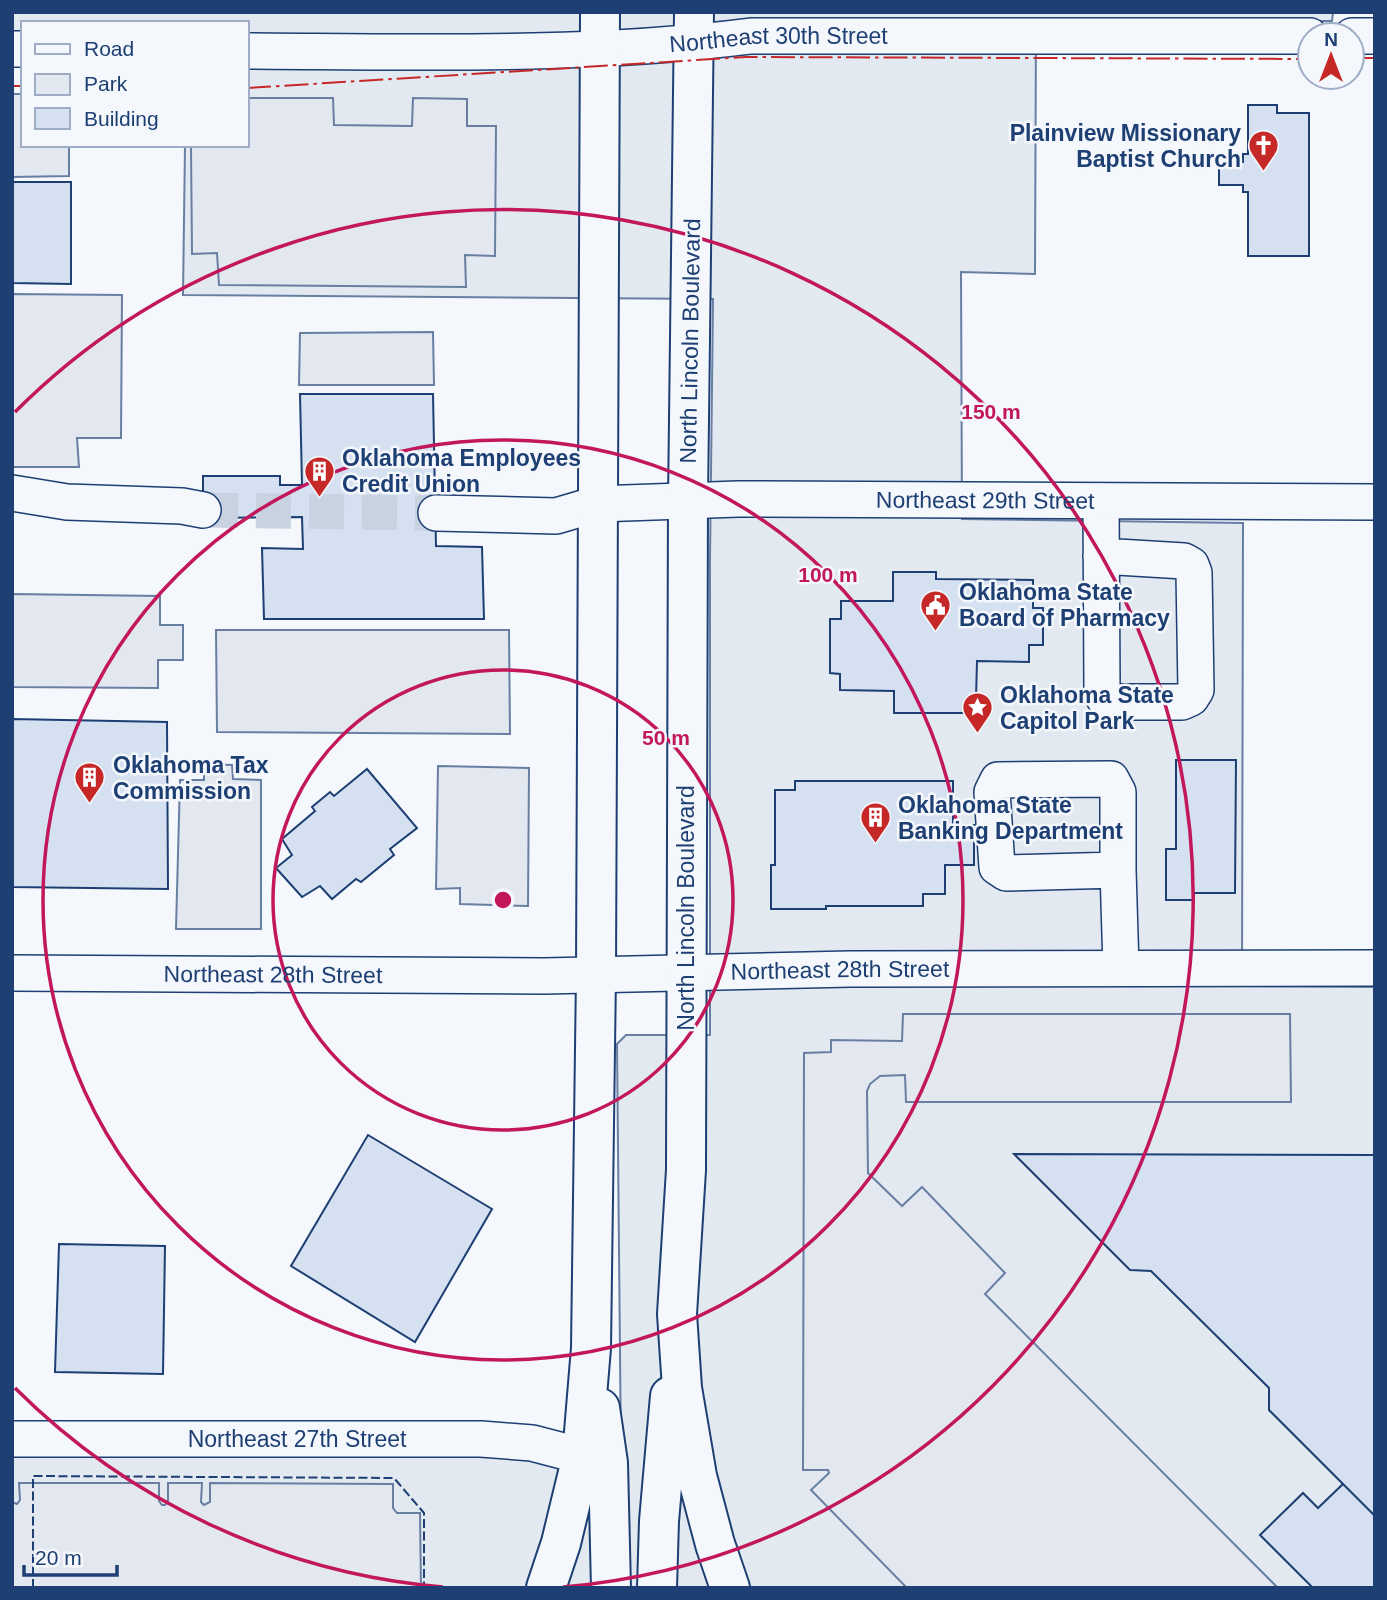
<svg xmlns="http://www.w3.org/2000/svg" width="1387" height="1600" font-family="Arial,sans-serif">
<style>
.green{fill:#e3e9f0;stroke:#687fa3;stroke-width:2}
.parking{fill:#e3e8f0;stroke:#687fa3;stroke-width:2}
.building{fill:#d5e0f0;stroke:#1d3f73;stroke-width:2}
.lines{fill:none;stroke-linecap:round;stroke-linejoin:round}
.minor-tunnel{stroke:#c9d2e0;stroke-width:35;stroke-dasharray:35 18;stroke-linecap:butt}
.minor-casing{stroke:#1d3f73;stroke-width:38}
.major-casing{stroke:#1d3f73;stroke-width:42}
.minor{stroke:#f4f7fb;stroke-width:35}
.major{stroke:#f4f7fb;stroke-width:38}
.fence{stroke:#1d3f73;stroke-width:2;stroke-dasharray:9 3.5;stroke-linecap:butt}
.power{stroke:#c62828;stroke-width:2;stroke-dasharray:24 5 3.5 5;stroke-linecap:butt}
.ring{fill:none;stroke:#c2185b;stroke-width:3.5}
.labels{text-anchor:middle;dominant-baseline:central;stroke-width:5;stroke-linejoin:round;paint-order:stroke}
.street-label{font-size:23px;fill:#1d3f73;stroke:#f4f7fb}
.poi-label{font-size:23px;font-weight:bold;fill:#1d3f73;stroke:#f4f7fb;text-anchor:start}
.centre{fill:#c2185b;stroke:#f4f7fb;stroke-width:3.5}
.ring-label{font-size:21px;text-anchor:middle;font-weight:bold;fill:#c2185b;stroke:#f4f7fb;stroke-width:5;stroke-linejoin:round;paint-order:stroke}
</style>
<rect width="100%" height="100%" fill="#f4f7fb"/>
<path class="green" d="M12,12H1333L1332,21H1036L1035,274L961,272L962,519L1243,523L1242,986L1375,987V1588H12V1457L621,1456L617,1044L626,1035H710V560L713,299L183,295L185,145H247V23H23V36L12,35Z"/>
<path class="parking" d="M12,94H23V145H69V176L12,177Z
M247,98H333L334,125L412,126L413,98L467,99V126H496L495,256L465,255L466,287L219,285L217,253L192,254L191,145H247Z
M12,294L122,295L121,438H77L79,467H12Z
M433,332L434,385H299L300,333Z
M12,594L160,596V625H183V660H158V688L12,687Z
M216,630H509L510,734L217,732Z
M204,764L232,765L233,779L261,780V929H176L180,780H204Z
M438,766L529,768L528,906L460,904V888L436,889Z
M903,1014H1290L1291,1102H906L905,1075L880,1076L870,1084L867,1091L868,1173L902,1206L922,1187L1005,1273L985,1294L1278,1588H907L811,1490L829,1473L828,1470H803L804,1053L831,1052V1040L902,1041Z
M19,1483H159V1501L162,1505H165L168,1501V1483H202L201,1502L204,1505L210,1502V1483L393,1484V1508L397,1513H420L421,1588H12V1502L17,1504L20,1500Z"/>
<path class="building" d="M1248,105H1277V113H1309V256H1248V192H1243V185H1219V162H1243V154H1248Z
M12,182H71V284L12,283Z
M300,394H433L436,546L482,547L484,619H264L262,548L303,549L302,517L203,518V476H280V485H302Z
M893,572H936V579L1033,580V608H1043V645H1029V662L977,661L976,699H974V713H894V691L840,690V674L830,673V619H841V601H893Z
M12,719L167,722L168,889L12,887Z
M1176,760H1236L1235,893H1194V900H1166V849H1176Z
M367,769L417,828L390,849L394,855L361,882L356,879L332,899L320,886L302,897L276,868L292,855L282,839L315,811L312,807L330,792L334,796Z
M795,781H953V825H974V865H945V894H923V906H826V909H771V865H775V790H795Z
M368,1135L492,1209L415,1342L291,1266Z
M1014,1154L1375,1155V1516L1269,1410V1388L1151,1271L1130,1270Z
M59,1244L165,1246L163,1374L55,1372Z
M1343,1484L1375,1516V1588H1313L1260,1535L1303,1493L1318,1508Z"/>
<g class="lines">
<path class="minor-tunnel" d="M203,510L436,513"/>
<defs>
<g id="minor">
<path d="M1352,36H1375"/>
<path d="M12,49H23"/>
<path id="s1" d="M247,51C415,52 584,57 751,36H1310"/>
<path d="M12,493L67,502L182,506L203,510"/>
<path d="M1101,501L1102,690L1104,698L1113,702H1182L1191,698L1196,690L1194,573L1191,565L1184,561L1101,556"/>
<path id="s2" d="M436,513L556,516L597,504L738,499L1375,502"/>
<path d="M1118,870L1006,873L997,867L992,792L998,780L1111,779L1118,792V870L1121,968"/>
<path id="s3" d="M12,973L544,976L850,969L1375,968"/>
<path id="s4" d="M12,1439H481L532,1443L582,1456"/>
</g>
<path id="major" d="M694,12L688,501L686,1170L677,1314L682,1388L697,1476L715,1544L730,1588
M600,1408L608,1463L611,1588
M546,1588L561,1543L582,1456L591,1348L596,974L600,12
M657,1588L659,1521L670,1396"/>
</defs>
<use href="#minor" class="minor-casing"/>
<use href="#major" class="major-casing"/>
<use href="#minor" class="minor"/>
<use href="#major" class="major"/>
<path class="fence" d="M33,1588V1476L394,1478L424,1513V1588"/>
<path class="power" d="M1352,58H1375
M12,86H23
M247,88L746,57L1310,59"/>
</g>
<g class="ring">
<circle cx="503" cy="900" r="230"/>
<circle cx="503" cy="900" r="460"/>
<path d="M443 1587A690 690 0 0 1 15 1388M15 412A690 690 0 1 1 563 1587"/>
</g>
<defs>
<symbol id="church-pin" viewBox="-11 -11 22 30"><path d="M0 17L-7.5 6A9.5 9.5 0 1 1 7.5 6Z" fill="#c62828" stroke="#f4f7fb"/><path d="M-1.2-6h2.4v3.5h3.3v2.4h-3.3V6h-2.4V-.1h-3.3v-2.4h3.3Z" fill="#fff"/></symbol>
<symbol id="building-pin" viewBox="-11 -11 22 30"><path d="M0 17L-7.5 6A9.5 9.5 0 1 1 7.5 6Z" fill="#c62828" stroke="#f4f7fb"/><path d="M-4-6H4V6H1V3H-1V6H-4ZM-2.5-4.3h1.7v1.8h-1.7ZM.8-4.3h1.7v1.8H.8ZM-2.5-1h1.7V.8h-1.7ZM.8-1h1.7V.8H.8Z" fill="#fff"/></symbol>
<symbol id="civic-pin" viewBox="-11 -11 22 30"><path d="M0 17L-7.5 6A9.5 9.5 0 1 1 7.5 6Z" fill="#c62828" stroke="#f4f7fb"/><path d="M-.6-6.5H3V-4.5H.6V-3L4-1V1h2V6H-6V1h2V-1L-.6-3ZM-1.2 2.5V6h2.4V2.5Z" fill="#fff"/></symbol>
<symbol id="sight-pin" viewBox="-11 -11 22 30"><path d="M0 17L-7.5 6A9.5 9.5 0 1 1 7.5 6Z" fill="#c62828" stroke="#f4f7fb"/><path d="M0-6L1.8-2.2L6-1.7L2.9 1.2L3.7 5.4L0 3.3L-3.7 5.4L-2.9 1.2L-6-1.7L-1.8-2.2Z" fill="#fff"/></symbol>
</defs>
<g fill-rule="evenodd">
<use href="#church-pin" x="1246" y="128" width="35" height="47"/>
<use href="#building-pin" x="302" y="454" width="35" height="47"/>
<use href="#civic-pin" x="918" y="588" width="35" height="47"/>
<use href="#sight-pin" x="960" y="690" width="35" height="47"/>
<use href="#building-pin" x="72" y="760" width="35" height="47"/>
<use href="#building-pin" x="858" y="800" width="35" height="47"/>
</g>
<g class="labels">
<g class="street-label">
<text stroke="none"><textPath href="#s1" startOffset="532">Northeast 30th Street</textPath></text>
<text transform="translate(690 341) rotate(-89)">North Lincoln Boulevard</text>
<text stroke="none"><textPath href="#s2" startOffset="551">Northeast 29th Street</textPath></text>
<text transform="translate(686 908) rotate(-90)">North Lincoln Boulevard</text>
<text stroke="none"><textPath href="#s3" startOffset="828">Northeast 28th Street</textPath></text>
<text stroke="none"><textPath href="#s3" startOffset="261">Northeast 28th Street</textPath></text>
<text stroke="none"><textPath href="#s4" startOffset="285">Northeast 27th Street</textPath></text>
</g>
<g class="poi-label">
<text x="1241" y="133" text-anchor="end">Plainview Missionary<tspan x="1241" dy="26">Baptist Church</tspan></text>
<text x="342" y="458">Oklahoma Employees<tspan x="342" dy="26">Credit Union</tspan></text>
<text x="959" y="592">Oklahoma State<tspan x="959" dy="26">Board of Pharmacy</tspan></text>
<text x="1000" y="695">Oklahoma State<tspan x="1000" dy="26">Capitol Park</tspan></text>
<text x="113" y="765">Oklahoma Tax<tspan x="113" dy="26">Commission</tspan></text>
<text x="898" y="805">Oklahoma State<tspan x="898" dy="26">Banking Department</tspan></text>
</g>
</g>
<circle cx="503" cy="900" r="10" class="centre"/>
<g class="ring-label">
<text x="991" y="419">150 m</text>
<text x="828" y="582">100 m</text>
<text x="666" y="745">50 m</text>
</g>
<rect width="1387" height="1600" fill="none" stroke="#1d3f73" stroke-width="28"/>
<rect x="21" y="21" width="228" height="126" fill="#f4f7fb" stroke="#9eadc5" stroke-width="2"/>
<rect x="35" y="44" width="35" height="10" fill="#f4f7fb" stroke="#9eadc5" stroke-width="2"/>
<text x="84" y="56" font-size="21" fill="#1d3f73">Road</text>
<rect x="35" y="74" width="35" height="21" fill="#e3e9f0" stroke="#9eadc5" stroke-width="2"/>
<text x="84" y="91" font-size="21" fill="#1d3f73">Park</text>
<rect x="35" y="108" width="35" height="21" fill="#d5e0f0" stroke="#9eadc5" stroke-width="2"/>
<text x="84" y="126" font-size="21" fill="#1d3f73">Building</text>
<g transform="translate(1331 56)"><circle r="33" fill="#f4f7fb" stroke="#9eadc5" stroke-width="2"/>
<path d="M0-5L12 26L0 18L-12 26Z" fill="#c62828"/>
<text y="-10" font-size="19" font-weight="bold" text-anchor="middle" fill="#1d3f73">N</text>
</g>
<path d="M24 1565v10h93v-10" fill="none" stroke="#1d3f73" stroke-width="3.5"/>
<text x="35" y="1565" font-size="21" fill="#1d3f73" stroke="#f4f7fb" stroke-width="5" paint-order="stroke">20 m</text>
</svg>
